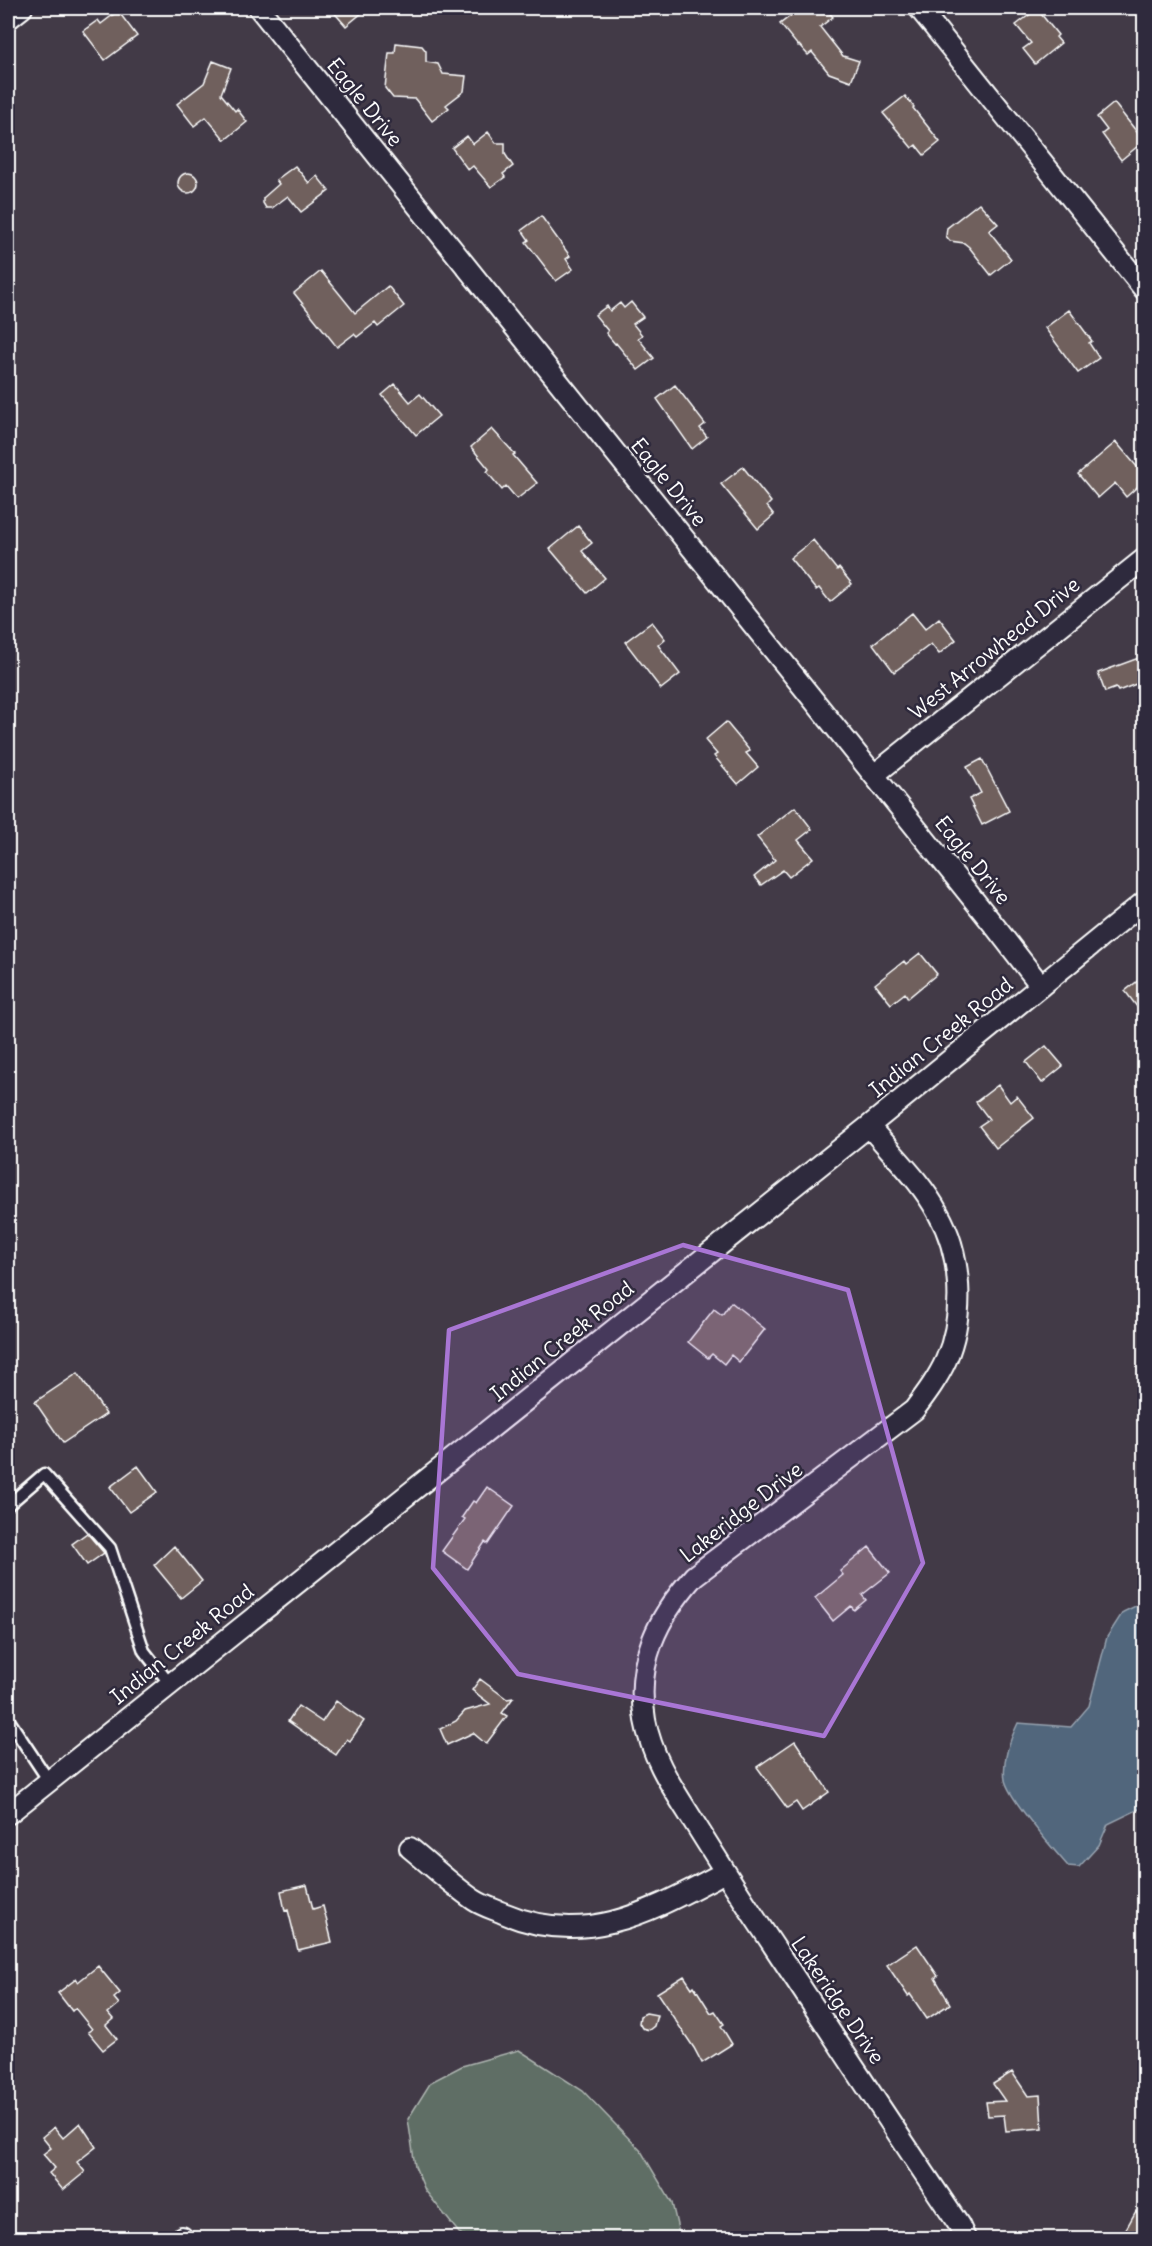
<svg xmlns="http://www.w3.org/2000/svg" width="1152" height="2246" font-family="Delius,sans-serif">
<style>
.green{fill:#5f6e65;stroke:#afb6b2;stroke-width:1.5}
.water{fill:#51667c;stroke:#97a3b0;stroke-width:1.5}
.building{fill:#6f605d;stroke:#fff;stroke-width:1.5}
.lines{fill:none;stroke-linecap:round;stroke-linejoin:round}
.service-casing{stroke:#fff;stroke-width:15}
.minor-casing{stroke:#fff;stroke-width:24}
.service{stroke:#2f2a3d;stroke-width:10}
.minor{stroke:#2f2a3d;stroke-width:20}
.marked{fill:#a976d5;fill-opacity:0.2;stroke:#a976d5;stroke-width:4.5;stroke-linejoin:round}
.labels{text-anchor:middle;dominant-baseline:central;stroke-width:5;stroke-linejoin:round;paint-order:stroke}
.street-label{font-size:21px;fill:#fff;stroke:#2f2a3d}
</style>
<rect width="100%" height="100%" fill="#423a47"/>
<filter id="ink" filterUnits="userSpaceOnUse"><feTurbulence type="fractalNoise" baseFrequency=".0167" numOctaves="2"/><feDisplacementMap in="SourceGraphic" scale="12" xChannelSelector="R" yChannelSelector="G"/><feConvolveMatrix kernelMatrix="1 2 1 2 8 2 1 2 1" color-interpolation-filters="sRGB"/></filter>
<g filter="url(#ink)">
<path class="green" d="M519,2050L583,2091L641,2151L672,2203L680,2238H468L459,2233L425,2190L415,2166L408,2119L431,2082L462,2066Z"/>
<path class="water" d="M1144,1602V1810L1139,1809L1108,1824L1099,1845L1079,1867L1068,1866C1054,1850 1009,1799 1005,1780C1002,1760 1010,1740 1018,1723L1071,1727L1089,1706L1107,1637L1123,1612Z"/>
<path class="building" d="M330,8H368L346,26Z
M801,8H825L833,17L820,27L843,56L859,61L851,81L829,73L812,52L808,55L799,45L798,46L780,24Z
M1037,9L1058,35L1056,37L1061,43L1035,64L1023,49L1031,43L1016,25Z
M118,11L137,36L105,60L83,31L98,20L101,24Z
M396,43L422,46L426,51V62L438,64L443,74L466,76L464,91L446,105L449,108L432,121L415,99L393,98L385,88L389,53H395Z
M213,61L231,68L221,94L235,111L237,109L247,122L225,140L206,117L194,126L177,104L204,83Z
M905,96L914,107L913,108L940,142L924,155L916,145L912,148L883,113Z
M1114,103L1144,141L1121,160L1102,134L1107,130L1097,117Z
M488,132L496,143H505V154L513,166L503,174L505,177L491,187L473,166L468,170L452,148L467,136L473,144Z
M295,166L309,183L317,176L329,191L301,212L288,196L272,208H266L263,203V198L279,184L276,180Z
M178 183a10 10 0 1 1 20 0a10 10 0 1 1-20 0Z
M979,203L998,224L989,231L1011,259L991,275L969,247L964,243L950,241L946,236L947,228Z
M541,216L570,256L566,259L573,269L556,281L526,242L529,240L522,230Z
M321,271L355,313L388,286L404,306L378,327L375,323L357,337L354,334L337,347L294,293Z
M631,302L643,317L633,324L642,335L638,338L654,358L638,370L616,343L615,344L606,333L608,331L595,315L607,306L610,311L620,303L624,308Z
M1069,310L1092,341L1089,343L1099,358L1078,373L1045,328Z
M395,384L410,402L420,394L439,416L416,435L382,395Z
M675,385L705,424L700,428L707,437L692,449L657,399Z
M492,429L515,454L513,455L537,483L517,499L506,486L502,490L487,472L489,469L471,447Z
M1116,442L1144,475V481L1126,497L1115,483L1098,498L1078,474Z
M743,467L771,502L767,506L774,515L758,529L721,484Z
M578,526L592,543L582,551L605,578L587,593L550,549Z
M813,540L837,570L839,568L852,584L830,602L819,588L816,590L790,558Z
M912,613L925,629L939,618L956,640L939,654L931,644L894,672L873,644Z
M652,622L665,639L658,645L680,674L661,689L625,642Z
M1144,656V681L1118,691L1116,688L1105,692L1098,673Z
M726,722L750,751L746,753L758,767L738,784L714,756L717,754L705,740Z
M982,759L1009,811L982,825L969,799L981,793L967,767Z
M795,807L812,829L798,840L813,858L789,877L783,870L761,885L754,877L775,860L757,837Z
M920,953L937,974L908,998L905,993L891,1004L875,984L904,961L906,964Z
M1144,976V1016L1125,991Z
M1046,1046L1063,1066L1042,1083L1026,1062Z
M998,1085L1010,1102L1017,1096L1034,1118L996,1148L979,1126L989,1119L976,1102Z
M731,1302L765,1329L739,1362L731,1355L724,1364L712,1354L708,1358L688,1342L714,1309L722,1315Z
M78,1373L106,1414L63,1443L35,1402Z
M138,1466L157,1492L129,1512L110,1487Z
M487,1487L514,1506L488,1544L485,1542L467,1569L442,1551L465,1519L462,1517L473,1501L476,1503Z
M87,1533L104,1553L87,1565L72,1544Z
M174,1546L202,1581L181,1598L154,1565Z
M869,1547L890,1573L862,1595L866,1600L854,1610L851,1606L833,1621L815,1598L843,1575L840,1571Z
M480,1679L507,1699L513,1698L502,1713L507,1716L486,1744L473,1733L447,1745L440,1729L456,1721L465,1711L490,1704L472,1690Z
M336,1701L364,1721L350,1741L347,1739L336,1755L288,1721L298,1706L322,1722Z
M795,1741L829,1792L802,1811L796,1802L787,1808L757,1767Z
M307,1885L313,1909L323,1906L332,1942L298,1950L288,1910L285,1911L281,1891Z
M917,1945L938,1976L935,1978L950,2004L927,2019L910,1994L908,1996L887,1965Z
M98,1966L120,1993L114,1998L119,2004L108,2013L113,2019L106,2025L117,2039L103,2050L88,2032L92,2029L75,2008L72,2011L58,1993L76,1979L78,1982Z
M684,1976L692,1988L694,1986L711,2013L715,2011L724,2024L721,2026L732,2044L702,2063L694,2048L657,1993Z
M646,2013L657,2015L654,2026L649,2030L642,2028L639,2023L640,2016Z
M1012,2072L1028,2096L1040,2095L1042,2128L1006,2131L1004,2115L988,2116L986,2102L1005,2101L993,2084Z
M80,2123L96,2147L77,2162L85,2172L63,2190L49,2173L55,2168L43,2154L51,2148L42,2137L54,2127L63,2138Z
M1144,2204V2238H1121L1136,2211L1138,2213Z"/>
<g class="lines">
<defs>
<path id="service" d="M8,1505L44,1474L110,1548L144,1651L170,1684
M8,1719L49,1781"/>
<path id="minor" d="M259,8L997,929L1041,986
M919,8L1144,289
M8,19L22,8
M874,775L1144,559
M869,1126C892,1154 921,1181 938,1213C962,1255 965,1316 946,1360C938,1378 926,1394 914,1410L694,1576C657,1618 635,1662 645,1720C652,1759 674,1790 694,1822C714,1854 734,1886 755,1918C823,2020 890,2123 959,2225L965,2238
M8,1814L869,1126L1144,902
M410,1848C431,1865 452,1885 474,1900C483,1906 494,1909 503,1913C587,1949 652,1910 725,1872
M182,2238V2237"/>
</defs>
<use href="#service" class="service-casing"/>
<use href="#minor" class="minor-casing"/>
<use href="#service" class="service"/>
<use href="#minor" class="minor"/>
</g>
</g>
<path class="marked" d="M683,1245L848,1290L923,1563L824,1736L518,1674L433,1568L449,1330Z"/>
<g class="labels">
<g class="street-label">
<text transform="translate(365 102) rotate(51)">Eagle Drive</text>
<text transform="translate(669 482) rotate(51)">Eagle Drive</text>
<text transform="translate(994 648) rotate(-39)">West Arrowhead Drive</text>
<text transform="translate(973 860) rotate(51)">Eagle Drive</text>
<text transform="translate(941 1037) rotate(-39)">Indian Creek Road</text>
<text transform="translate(562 1341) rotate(-39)">Indian Creek Road</text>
<text transform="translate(741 1512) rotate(-38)">Lakeridge Drive</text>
<text transform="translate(182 1644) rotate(-39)">Indian Creek Road</text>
<text transform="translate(838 2000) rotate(56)">Lakeridge Drive</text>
</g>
</g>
<rect width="1152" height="2246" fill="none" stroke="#2f2a3d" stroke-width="30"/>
<rect x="15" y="15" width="1122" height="2216" fill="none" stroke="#fff" stroke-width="2" filter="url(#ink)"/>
</svg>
